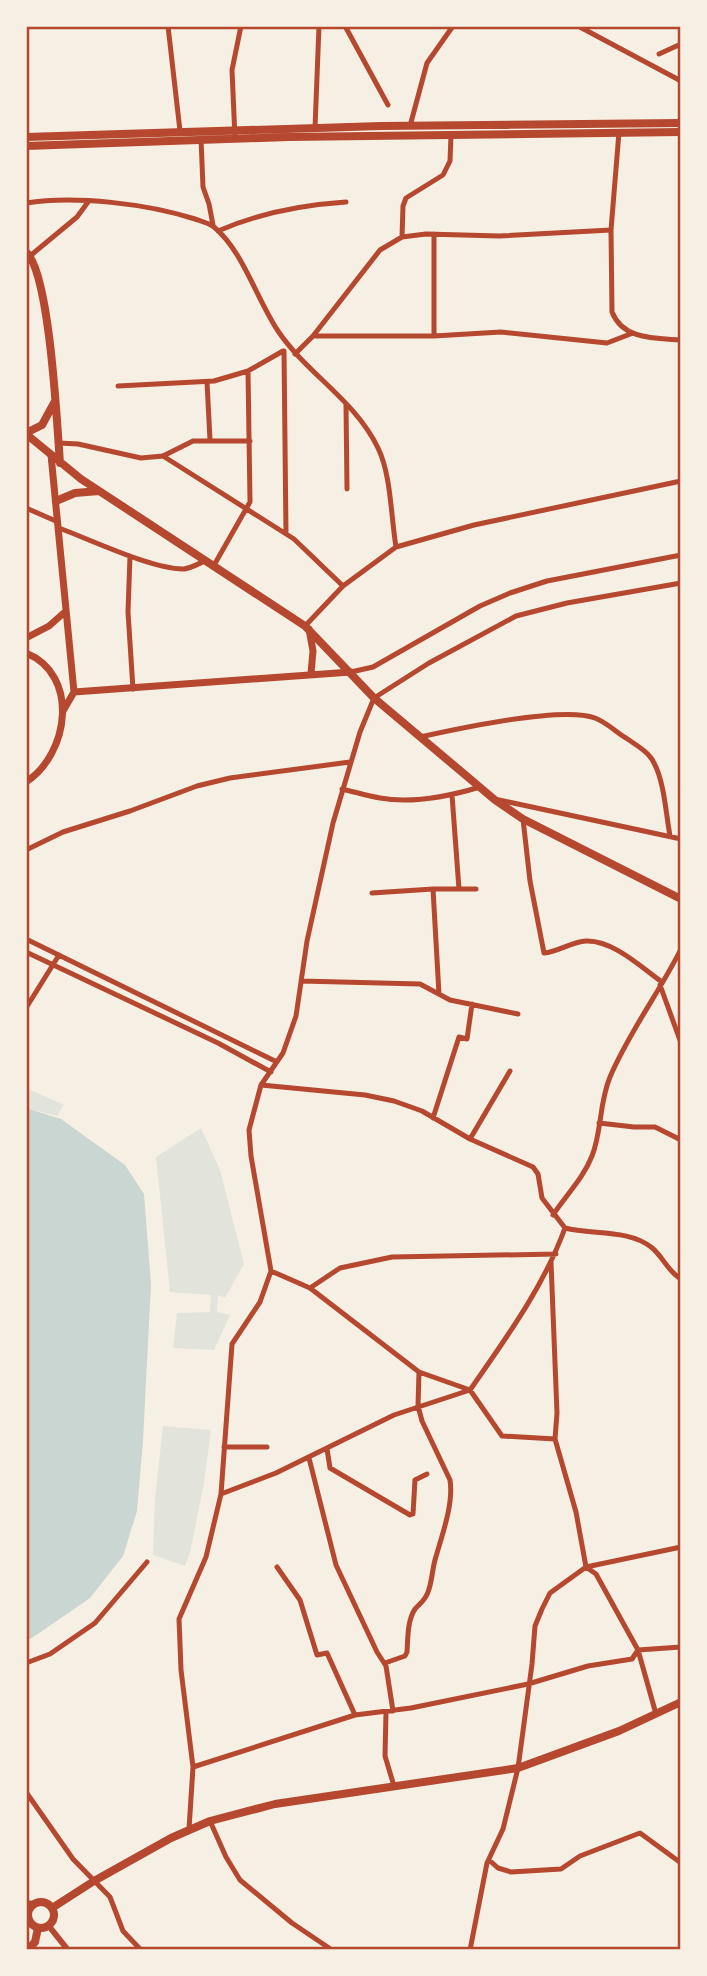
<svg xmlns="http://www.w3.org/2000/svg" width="707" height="1976" font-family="Poppins,sans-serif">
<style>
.green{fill:#e2e4dc}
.water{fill:#c9d6d2}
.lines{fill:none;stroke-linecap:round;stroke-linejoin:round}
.minor{stroke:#b5482f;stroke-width:5}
.tertiary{stroke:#b5482f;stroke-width:6}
.secondary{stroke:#b5482f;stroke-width:7}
.primary{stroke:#b5482f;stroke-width:8}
.neatline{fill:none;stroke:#b5482f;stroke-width:2.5}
</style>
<rect width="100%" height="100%" fill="#f6efe4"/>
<path class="green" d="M26,1088L64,1105L57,1116L26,1108Z
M201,1128L220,1170L244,1264L225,1298L218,1295L217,1312L230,1315L214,1350L173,1348L177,1313L210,1312L211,1295L170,1292L156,1157Z
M163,1426L211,1430L204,1483L190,1553L185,1566L153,1555L155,1498Z"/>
<path class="water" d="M26,1108L61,1119L125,1165L144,1194L151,1284L143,1441L137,1511L123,1556L90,1598L32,1638L26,1640Z"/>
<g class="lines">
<path class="minor" d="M168,26L180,131
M345,26L388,105
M578,26L681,81
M679,26L681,30
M659,54L681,44
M410,126L427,63L453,26
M315,128L319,26
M619,132L611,230L612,312C623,340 655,338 681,340
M235,138L232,70L241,26
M201,139L203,187L209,204L213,225
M26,203C75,195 148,204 195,219C201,221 209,223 214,227C243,251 257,300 278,331C307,374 355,400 378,448C391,474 391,517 396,547
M218,231C259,213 301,205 346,202
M434,234V336
M402,237L403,206L406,198L443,175L450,161L451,135
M30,256L77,217L88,202
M313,336H434L501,332L607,343L633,333
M284,351L286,534
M295,354L313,336L380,250L402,237L426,234L499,236L611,230
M207,382L210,440
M118,386L214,381L248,371L283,351
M346,404L347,489
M59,443L78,444L141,458L163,456L193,441H250
M163,456L294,539L343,586
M26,508L58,522
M59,528C89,539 154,570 184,569C191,568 198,564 205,561
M130,556L128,612L133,689
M213,567L250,502L248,371
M305,626L343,586L396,547L474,525L681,481
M351,672L373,667L480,606L510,593L547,581L681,555
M420,737C456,729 563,706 595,718C606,722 616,732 626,738C636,745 649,752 654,763C664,781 666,814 670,836
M342,789C355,792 368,796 380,798C412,804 450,796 480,787
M452,795L459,889
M499,800L681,839
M523,819L530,881L544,953C558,952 571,942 586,941C613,940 641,967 662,982
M26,850L63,832L130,811L197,786L230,778L350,762
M372,893L433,889
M26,939L277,1062
M26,952L218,1043L271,1072
M301,981L420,984L450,1000L518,1014
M660,985L681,1043
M439,994L433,889H476
M26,1008L59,955
M261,1085L365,1095L394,1101L422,1111L470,1139L533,1167L538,1174L542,1198L565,1228C592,1235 628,1229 651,1247C663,1256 667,1271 681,1279
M433,1118L459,1037L467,1039L472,1004
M599,1123L634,1127H655L681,1140
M470,1139L510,1071
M553,1215C566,1195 583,1179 592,1156C602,1131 599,1103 610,1077C629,1032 659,993 681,949
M551,1262L557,1413L555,1439L576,1512L586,1567L596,1574L638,1650L681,1647
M271,1271L310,1288L419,1372L470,1390C506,1338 543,1288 565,1228
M310,1288L340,1268L392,1257L556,1254
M224,1447H267
M327,1449L330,1468L410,1515L413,1514L415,1480L427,1474
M309,1458L336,1565L377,1652L386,1666L393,1711
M221,1494L276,1473L394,1415L470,1390L502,1436L555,1439
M277,1567L300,1600L317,1655L327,1653L355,1715
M638,1650L656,1714
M26,1663L50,1654L95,1623L147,1562
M385,1663L405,1656L407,1652C408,1639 407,1621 415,1609C420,1603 425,1601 428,1592C432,1582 432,1571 435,1560C441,1538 454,1504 450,1480L422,1421L418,1406L419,1372
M386,1712L385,1756L394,1786
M193,1767L355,1715L411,1708L528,1684L588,1666L632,1659L638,1650
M26,1792L73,1859L110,1897L123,1931L141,1950
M210,1821L226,1857L240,1880L292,1923L332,1950
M189,1829L193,1767L181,1670L179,1619L206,1557L221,1494L232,1344L260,1302L271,1271L251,1156L249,1130L261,1085L283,1053L296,1016L307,941L333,823L360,732L374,698L429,663L516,616L567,603L681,583
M489,1860L498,1868L511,1872L561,1869L580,1856L640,1833L681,1863
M470,1950L487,1863L503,1829L518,1768L532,1664L535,1626L542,1609L550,1593L586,1567L681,1547"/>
<path class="tertiary" d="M26,1903L33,1904
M48,1925L68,1950"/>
<path class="secondary" d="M51,455L74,692L63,711
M309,629L313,651L311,673
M26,638L49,626L66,611
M26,653C80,675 69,754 26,782
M74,692L351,672"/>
<path class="primary" d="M26,137L381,126L681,123
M26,146L288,137L681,132
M26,252C50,273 57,426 60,463
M26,433L42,425L54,403
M26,434L81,479L305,626L374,698L495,800L523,819L681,899
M56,501L75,493L99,491
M28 1915a13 13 0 1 1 26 0a13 13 0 1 1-26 0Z
M52,1908L94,1881L171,1838L210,1821L275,1804L518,1768L619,1731L681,1702
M28,1950L35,1942L38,1928"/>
</g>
<rect width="707" height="1976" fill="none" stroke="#f6efe4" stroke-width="56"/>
<rect x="28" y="28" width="651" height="1920" class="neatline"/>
</svg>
